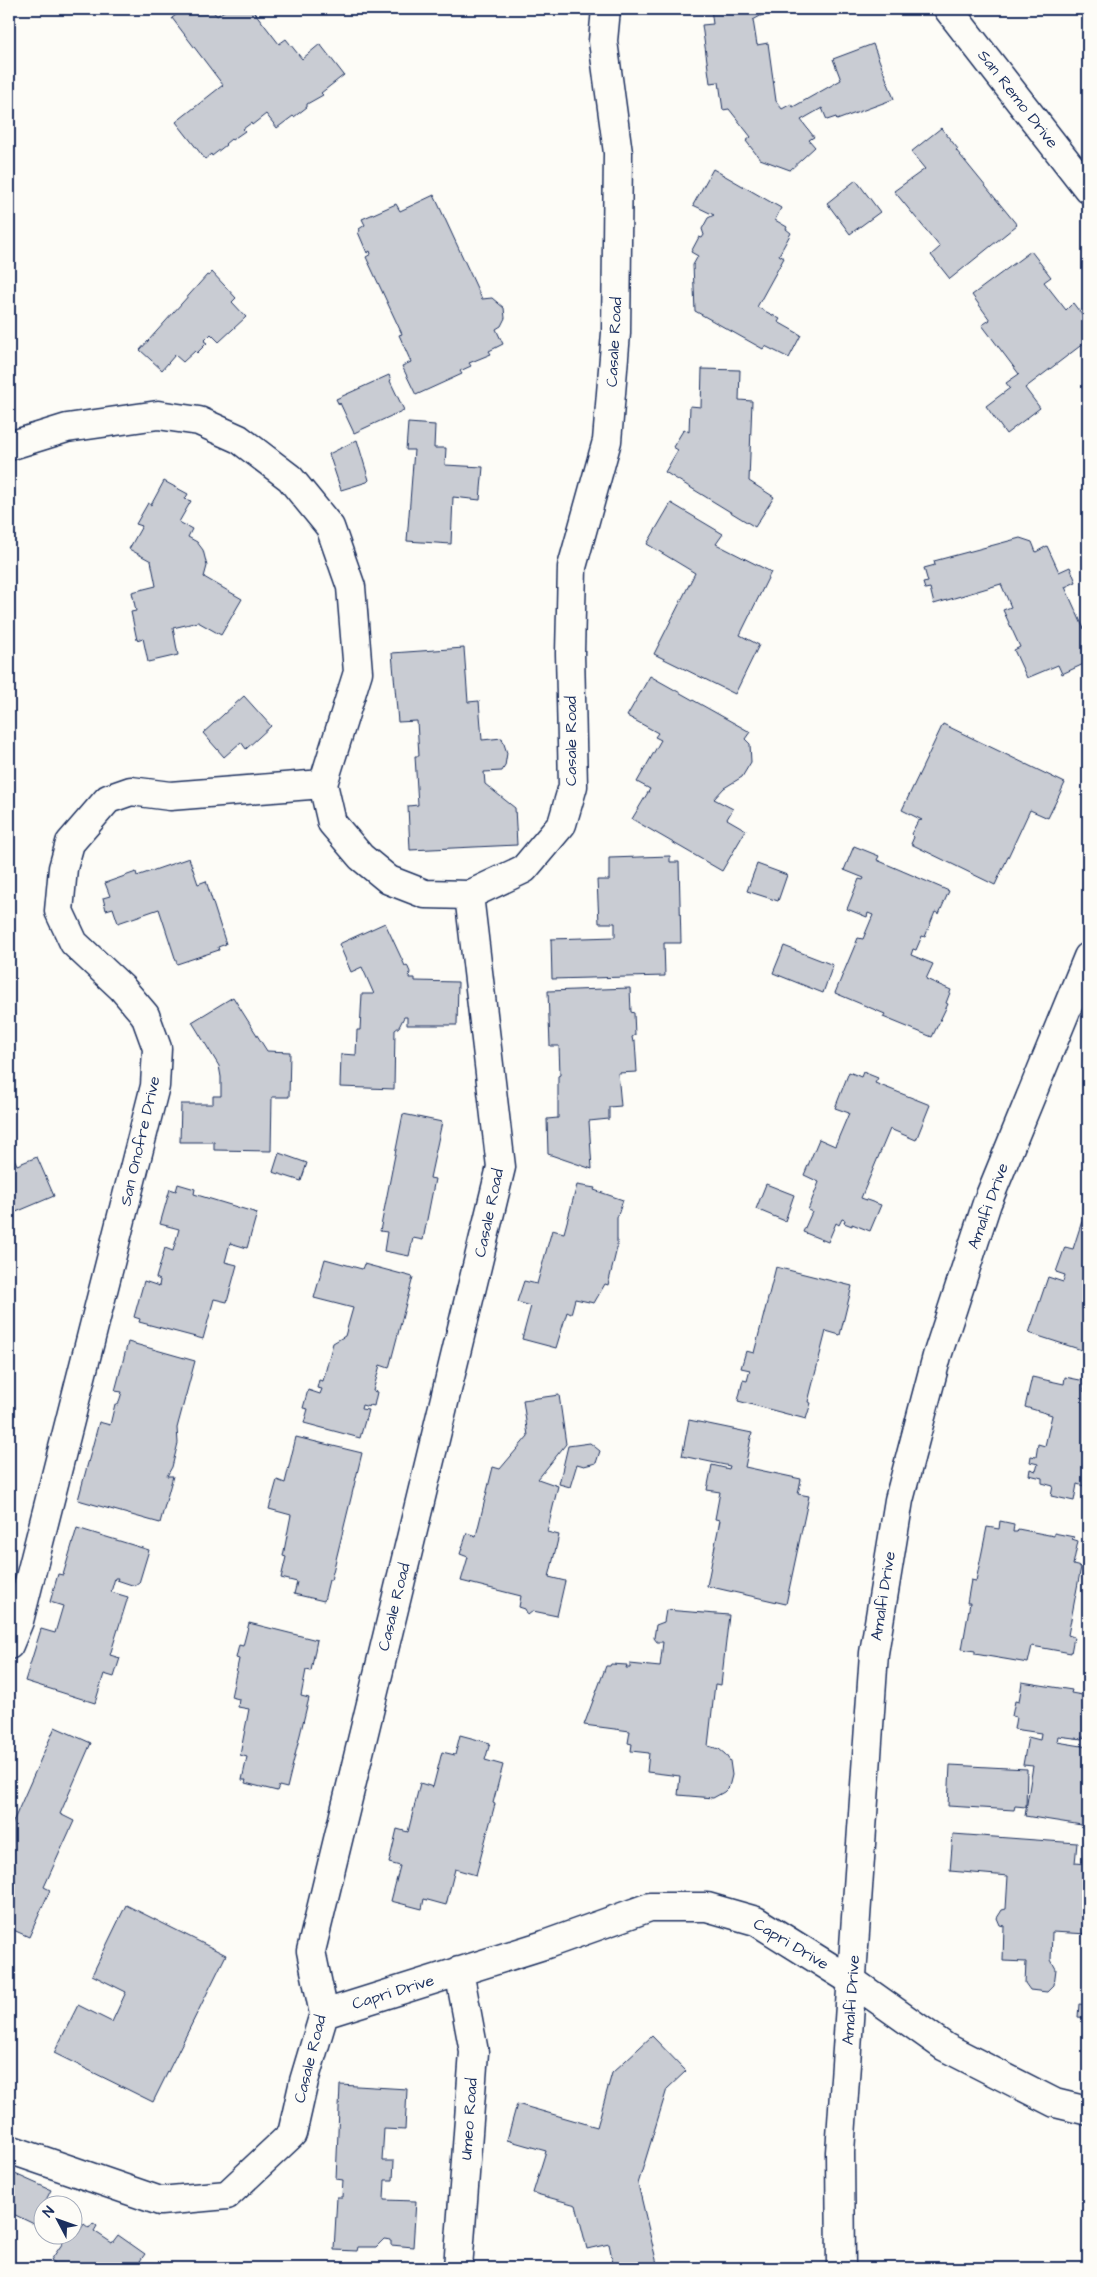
<svg xmlns="http://www.w3.org/2000/svg" width="1097" height="2277" font-family="'Architects Daughter',sans-serif">
<style>
.building{fill:#c9ccd3;stroke:#1b2f5e}
.lines{fill:none;stroke-linecap:round;stroke-linejoin:round}
.minor-casing{stroke:#1b2f5e;stroke-width:31}
.minor{stroke:#fdfcf7;stroke-width:28}
.labels{text-anchor:middle;dominant-baseline:central;stroke-width:4.5;stroke-linejoin:round;paint-order:stroke}
.street-label{font-size:16px;fill:#1b2f5e;stroke:#fdfcf7}
</style>
<rect width="100%" height="100%" fill="#fdfcf7"/>
<filter id="ink" filterUnits="userSpaceOnUse"><feTurbulence type="fractalNoise" baseFrequency=".02" numOctaves="2"/><feDisplacementMap in="SourceGraphic" scale="10" xChannelSelector="R" yChannelSelector="G"/><feConvolveMatrix kernelMatrix="1 2 1 2 8 2 1 2 1" color-interpolation-filters="sRGB"/></filter>
<g filter="url(#ink)">
<path class="building" d="M184,9H211L217,16L227,9H252L279,44L286,39L302,59L320,44L344,75L321,93L323,95L307,104V107L294,117L293,116L277,128L266,114L252,125L251,123L243,129L245,131L232,140L231,139L225,144L226,145L212,156L211,154L205,159L176,122L223,85L172,18Z
M711,9H773L753,20L757,45L768,43L776,101L782,109L791,104L793,107L841,80L833,59L873,44L894,99L837,120L836,117L827,120L822,108L801,120L814,137L809,140L815,147L790,170L760,159L746,141L751,137L729,109L723,110L719,82L710,83L702,25L713,24Z
M941,128L958,149L956,150L1017,225L950,279L931,255L940,247L894,191L925,169L911,152Z
M713,169L781,208L775,220L787,227L786,229L791,233L779,255L784,258L757,307L780,319L778,322L801,335L789,358L765,346L763,349L695,311L693,265L698,256L691,252L699,237L702,238L704,235L702,229L708,218L714,215L693,205Z
M856,180L880,212L850,234L827,203Z
M434,195L482,299L492,298L504,308L505,318L501,326L496,329L503,344L489,351L491,354L469,363L471,366L460,371L462,374L416,395L402,366L411,362L399,335L402,334L366,257L371,254L370,251L367,253L358,232L360,231L359,229L365,225L362,219L396,204L400,211Z
M1031,251L1051,277L1044,282L1066,310L1073,303L1088,323V340L1025,388L1040,408L1006,434L986,406L1010,388L1006,383L1019,374L982,325L990,320L972,295Z
M212,272L236,298L232,302L246,317L219,342L211,334L204,341L207,343L197,353L195,351L183,362L175,355L162,370L140,350L207,275L209,276Z
M702,369L740,370L739,400L752,401L749,481L774,497L755,527L665,472L678,450L673,447L684,429L689,432L690,406L701,407Z
M389,375L391,380L390,381L404,410L354,433L340,403L339,405L336,399Z
M408,423L435,425L434,448H446L445,465L483,467L480,500L453,497L451,544L407,541L414,450H406Z
M357,440L369,480L367,482L341,490L329,454Z
M164,481L188,494L185,499L191,501L179,522L192,529L188,537L197,542L203,550L207,566L204,577L242,599L221,635L198,622L173,628L178,655L148,662L143,638L137,640L131,612L136,611L132,592L156,586L151,561L129,549L142,526L136,524L148,503L151,505Z
M671,503L723,534L716,544L771,572L740,635L759,645L735,694L654,654L695,573L647,544Z
M1020,538L1032,542L1036,552L1047,546L1059,572L1070,567L1076,582L1065,587L1084,629H1088V662L1062,674L1058,665L1027,678L1014,650L1020,647L1003,610L1011,607L1001,584L934,604L930,588L925,589L923,583L928,582L924,568L935,565L934,561Z
M464,648L468,702L479,701L482,740L502,738L507,753L505,766L502,771L484,772L485,784L515,808L517,845L410,850L408,806L418,805L415,756H419L417,721L398,722L392,653Z
M650,676L750,732L745,739L750,744L751,762L742,777L724,788L714,799L733,809L727,819L746,830L722,871L632,819L650,789L637,782L661,740L655,737L658,733L627,716Z
M244,696L271,726L246,749L241,742L224,757L203,733Z
M943,724L1065,783L1048,818L1030,810L995,885L911,844L914,837L911,834L918,821L922,820L902,810Z
M854,846L879,856L877,860L949,891L939,914L935,912L925,937L922,936L916,950L913,949L911,955L933,964L926,979L951,990L946,1003L948,1004L932,1037L883,1017L885,1014L835,993L858,938L863,939L873,915L868,913L867,917L847,909L859,879L863,880L864,878L844,870Z
M670,856V862H679L681,943H664L665,976L552,979L551,939L615,937V923H599L597,880H609V858Z
M189,858L198,884L206,881L226,944L218,947L219,950L177,964L159,909L118,923L113,908L106,910L103,898L110,896L105,883L136,872L137,876Z
M757,864L787,875L778,901L747,891Z
M385,923L405,966L407,965L410,972L409,978H415V981L458,982L457,1025H407V1017H404L399,1027L395,1030L394,1089L340,1087L341,1054L356,1055L357,1030H360L362,994H374L362,967L351,972L339,944Z
M784,946L833,965L823,993L773,973Z
M630,988L631,1012L634,1013L635,1035L632,1037L633,1042L635,1041L637,1072L618,1073L621,1106L609,1107V1119L589,1121L592,1169L548,1154L547,1119L558,1118V1076L560,1075L559,1046H550L548,991Z
M233,997L267,1051L290,1052L289,1097H272L271,1151L214,1150V1142H180L181,1104H213V1096H221V1077L219,1066L192,1022Z
M849,1072L861,1077L863,1072L878,1078L875,1083L930,1105L916,1140L890,1129L861,1198L881,1205L870,1231L852,1224V1226L844,1223L845,1220L842,1219L839,1225L836,1223L828,1242L803,1232L812,1212L808,1210L819,1182L804,1175L819,1139L835,1146L849,1113L835,1108Z
M403,1114L442,1122L430,1178L435,1179L423,1240L413,1238L409,1256L384,1251L387,1232L380,1231Z
M9,1147L17,1165L37,1157L54,1196L9,1215Z
M279,1153L307,1163L301,1181L273,1172Z
M178,1184L195,1189L194,1194L257,1213L247,1248L230,1243L225,1262L237,1265L227,1302L214,1299L203,1339L139,1322L140,1319L134,1317L144,1281L159,1286L160,1280L156,1278L165,1248L173,1251L179,1229L160,1224L170,1189L176,1191Z
M766,1184L794,1195L785,1221L756,1209Z
M577,1185L595,1188L594,1190L623,1200L617,1218V1248L608,1285L605,1284L594,1303L575,1299L571,1314L567,1312L556,1348L522,1339L531,1306L517,1302L524,1281L537,1284L552,1230L564,1233Z
M1083,1218L1088,1220V1352L1029,1333L1048,1277L1063,1282L1065,1275L1056,1272L1065,1247L1073,1249Z
M325,1259L362,1269L364,1264L413,1277L389,1368L380,1365L373,1391L377,1392L374,1406L370,1405L369,1407L362,1405L361,1409L368,1410L360,1438L304,1423L308,1409L303,1408L308,1390L320,1394L322,1389L317,1388L319,1380L323,1381L333,1343L345,1336L353,1308L314,1298Z
M776,1267L852,1286L840,1335L826,1331L808,1402L811,1403L806,1419L738,1401L743,1380L747,1381L750,1370L741,1368L746,1351L754,1353Z
M128,1342L195,1361L177,1428L178,1443L172,1467L167,1476H173L160,1523L78,1500L99,1422L110,1425L115,1404L118,1405L122,1392L115,1391Z
M1032,1377L1064,1384L1065,1377L1085,1381L1083,1391L1088,1392V1477L1087,1487L1077,1484L1074,1501L1051,1496L1053,1486L1042,1483V1478L1029,1475L1030,1469L1036,1471L1038,1464L1030,1462L1031,1456L1036,1457L1038,1444L1045,1446L1052,1415L1025,1407Z
M559,1395L566,1444L538,1479L558,1486L547,1532L559,1535L549,1577L565,1581L557,1616L533,1611L528,1615L525,1609L519,1607L521,1596L461,1581L468,1557L460,1554L467,1533L476,1536L493,1467L500,1469L528,1436L523,1400Z
M689,1420L752,1433L745,1467L801,1479L798,1494L809,1496L786,1604L707,1586L720,1520L715,1519L720,1492L707,1490L712,1465L729,1469L730,1466L682,1456Z
M296,1437L362,1453L331,1580H329L324,1601L294,1594L297,1582L281,1578L286,1557L283,1556L291,1515L269,1509L277,1480L285,1483Z
M590,1443L600,1451L596,1463L584,1466L577,1464L570,1487L559,1484L568,1446Z
M1000,1521L1014,1524L1013,1532H1017L1018,1529L1054,1536V1533L1074,1537L1072,1539L1078,1541L1073,1565L1081,1567L1068,1635L1074,1637L1071,1653L1032,1646L1028,1663L975,1654V1651L962,1649L970,1603H967L971,1580L976,1581L987,1527L999,1529Z
M77,1528L149,1550L139,1583L135,1586L117,1580L118,1578H115L111,1592L128,1597L110,1655L120,1658L114,1677L104,1674L95,1703L25,1681L41,1629L55,1633L63,1606L50,1602L58,1574L63,1575Z
M666,1610L729,1615L721,1685L715,1684L708,1746L719,1749L725,1754L730,1761L732,1775L729,1787L724,1792L713,1798L678,1795L680,1776L647,1772L649,1753L631,1751L632,1744L628,1743L630,1731L584,1725L606,1666H610L611,1664L627,1665L626,1668H630V1664L660,1667L663,1642H657L654,1638L656,1625L664,1622Z
M249,1623L317,1640L311,1671L306,1670L301,1696L309,1698L287,1788L279,1786L277,1791L245,1783L246,1780H242L247,1757L240,1755L249,1709L238,1707L239,1699L231,1697L239,1659L236,1658L239,1645L243,1646Z
M1022,1682L1072,1690L1071,1693L1088,1696V1738L1082,1737V1739L1058,1736L1057,1742L1088,1747V1826L1025,1816L1033,1766L1023,1765L1028,1737L1040,1740L1041,1733L1014,1729L1016,1717L1012,1716L1015,1701L1019,1702Z
M55,1727L91,1743L60,1814L74,1821L44,1887L50,1890L29,1937L9,1928V1831Z
M460,1735L490,1743L485,1760L503,1765L493,1803L495,1804L476,1875L455,1869L446,1905L424,1899L422,1909L391,1901L400,1866L389,1863L397,1829L408,1832L420,1783L433,1787L442,1752L455,1755Z
M950,1765L1027,1769L1026,1807L1015,1806L1014,1810L948,1806Z
M953,1834L1077,1843L1075,1863L1088,1864V1934L1052,1932L1051,1960L1056,1969L1054,1985L1047,1992L1030,1990L1025,1983L1026,1962L1003,1961L1004,1926L1000,1925L997,1918L1002,1910L1006,1909L1008,1876L950,1871Z
M126,1905L226,1955L153,2102L54,2053L78,2005L112,2022L126,1992L92,1975Z
M1079,2004L1088,2005V2018L1078,2017Z
M652,2036L686,2071L667,2089L638,2184L658,2268H614L609,2244L587,2249L576,2205L533,2193L546,2151L507,2140L517,2104L597,2127L612,2073Z
M340,2085L407,2089L405,2130L384,2129L382,2161H394L393,2180H385L384,2200L416,2201L413,2247L391,2245V2240L384,2239L376,2247H358L357,2251L334,2250L337,2197H342L343,2180L336,2179Z
M15,2174L51,2190L34,2224L9,2212V2188Z
M93,2223L97,2226L94,2231L112,2243L118,2235L145,2254L140,2261L150,2268H62L51,2260L69,2234L76,2236L84,2224L89,2228Z"/>
<g class="lines">
<defs>
<path id="minor" d="M948,9L1088,189
M9,446L67,428L158,415L199,421L239,439L290,478L330,527L351,587L358,672L323,784L332,823L361,857L389,880L425,894L469,895
M9,1645L19,1621L155,1086L157,1048L145,1015L122,988L74,943L59,911L63,868L70,843L108,799L131,791L170,796L323,784
M324,2014L544,1945L650,1907H707L756,1921L852,1981L945,2047L1055,2103L1088,2111
M9,2149L160,2201L227,2195L292,2134L304,2081L324,2014L311,1951L501,1167L469,895L524,869L562,824L573,786L570,653L572,567L607,441L616,333L618,153L603,41L606,9
M458,2268L474,2052L459,1971
M841,2268L840,2152L874,1653L899,1500L937,1356L987,1203L1088,957"/>
</defs>
<use href="#minor" class="minor-casing"/>
<use href="#minor" class="minor"/>
</g>
</g>
<g class="labels">
<g class="street-label">
<text transform="translate(1018 99) rotate(52)">San Remo Drive</text>
<text transform="translate(614 342) rotate(-87)">Casale Road</text>
<text transform="translate(571 741) rotate(-90)">Casale Road</text>
<text transform="translate(140 1141) rotate(-77)">San Onofre Drive</text>
<text transform="translate(988 1206) rotate(-70)">Amalfi Drive</text>
<text transform="translate(489 1213) rotate(-78)">Casale Road</text>
<text transform="translate(883 1596) rotate(-81)">Amalfi Drive</text>
<text transform="translate(394 1607) rotate(-76)">Casale Road</text>
<text transform="translate(791 1944) rotate(31)">Capri Drive</text>
<text transform="translate(393 1992) rotate(-17)">Capri Drive</text>
<text transform="translate(851 2000) rotate(-86)">Amalfi Drive</text>
<text transform="translate(310 2059) rotate(-76)">Casale Road</text>
<text transform="translate(469 2119) rotate(-86)">Umeo Road</text>
</g>
</g>
<rect width="1097" height="2277" fill="none" stroke="#fdfcf7" stroke-width="30"/>
<rect x="15" y="15" width="1067" height="2247" fill="none" stroke="#1b2f5e" stroke-width="2" filter="url(#ink)"/>
<g transform="translate(58 2220) rotate(311)"><circle r="24" fill="#fdfcf7" stroke="#a3aaba"/>
<path d="M0-4L9 19L0 12L-9 19Z" fill="#1b2f5e"/>
<text y="-8" font-size="14" font-weight="bold" text-anchor="middle" fill="#1b2f5e">N</text>
</g>
</svg>
